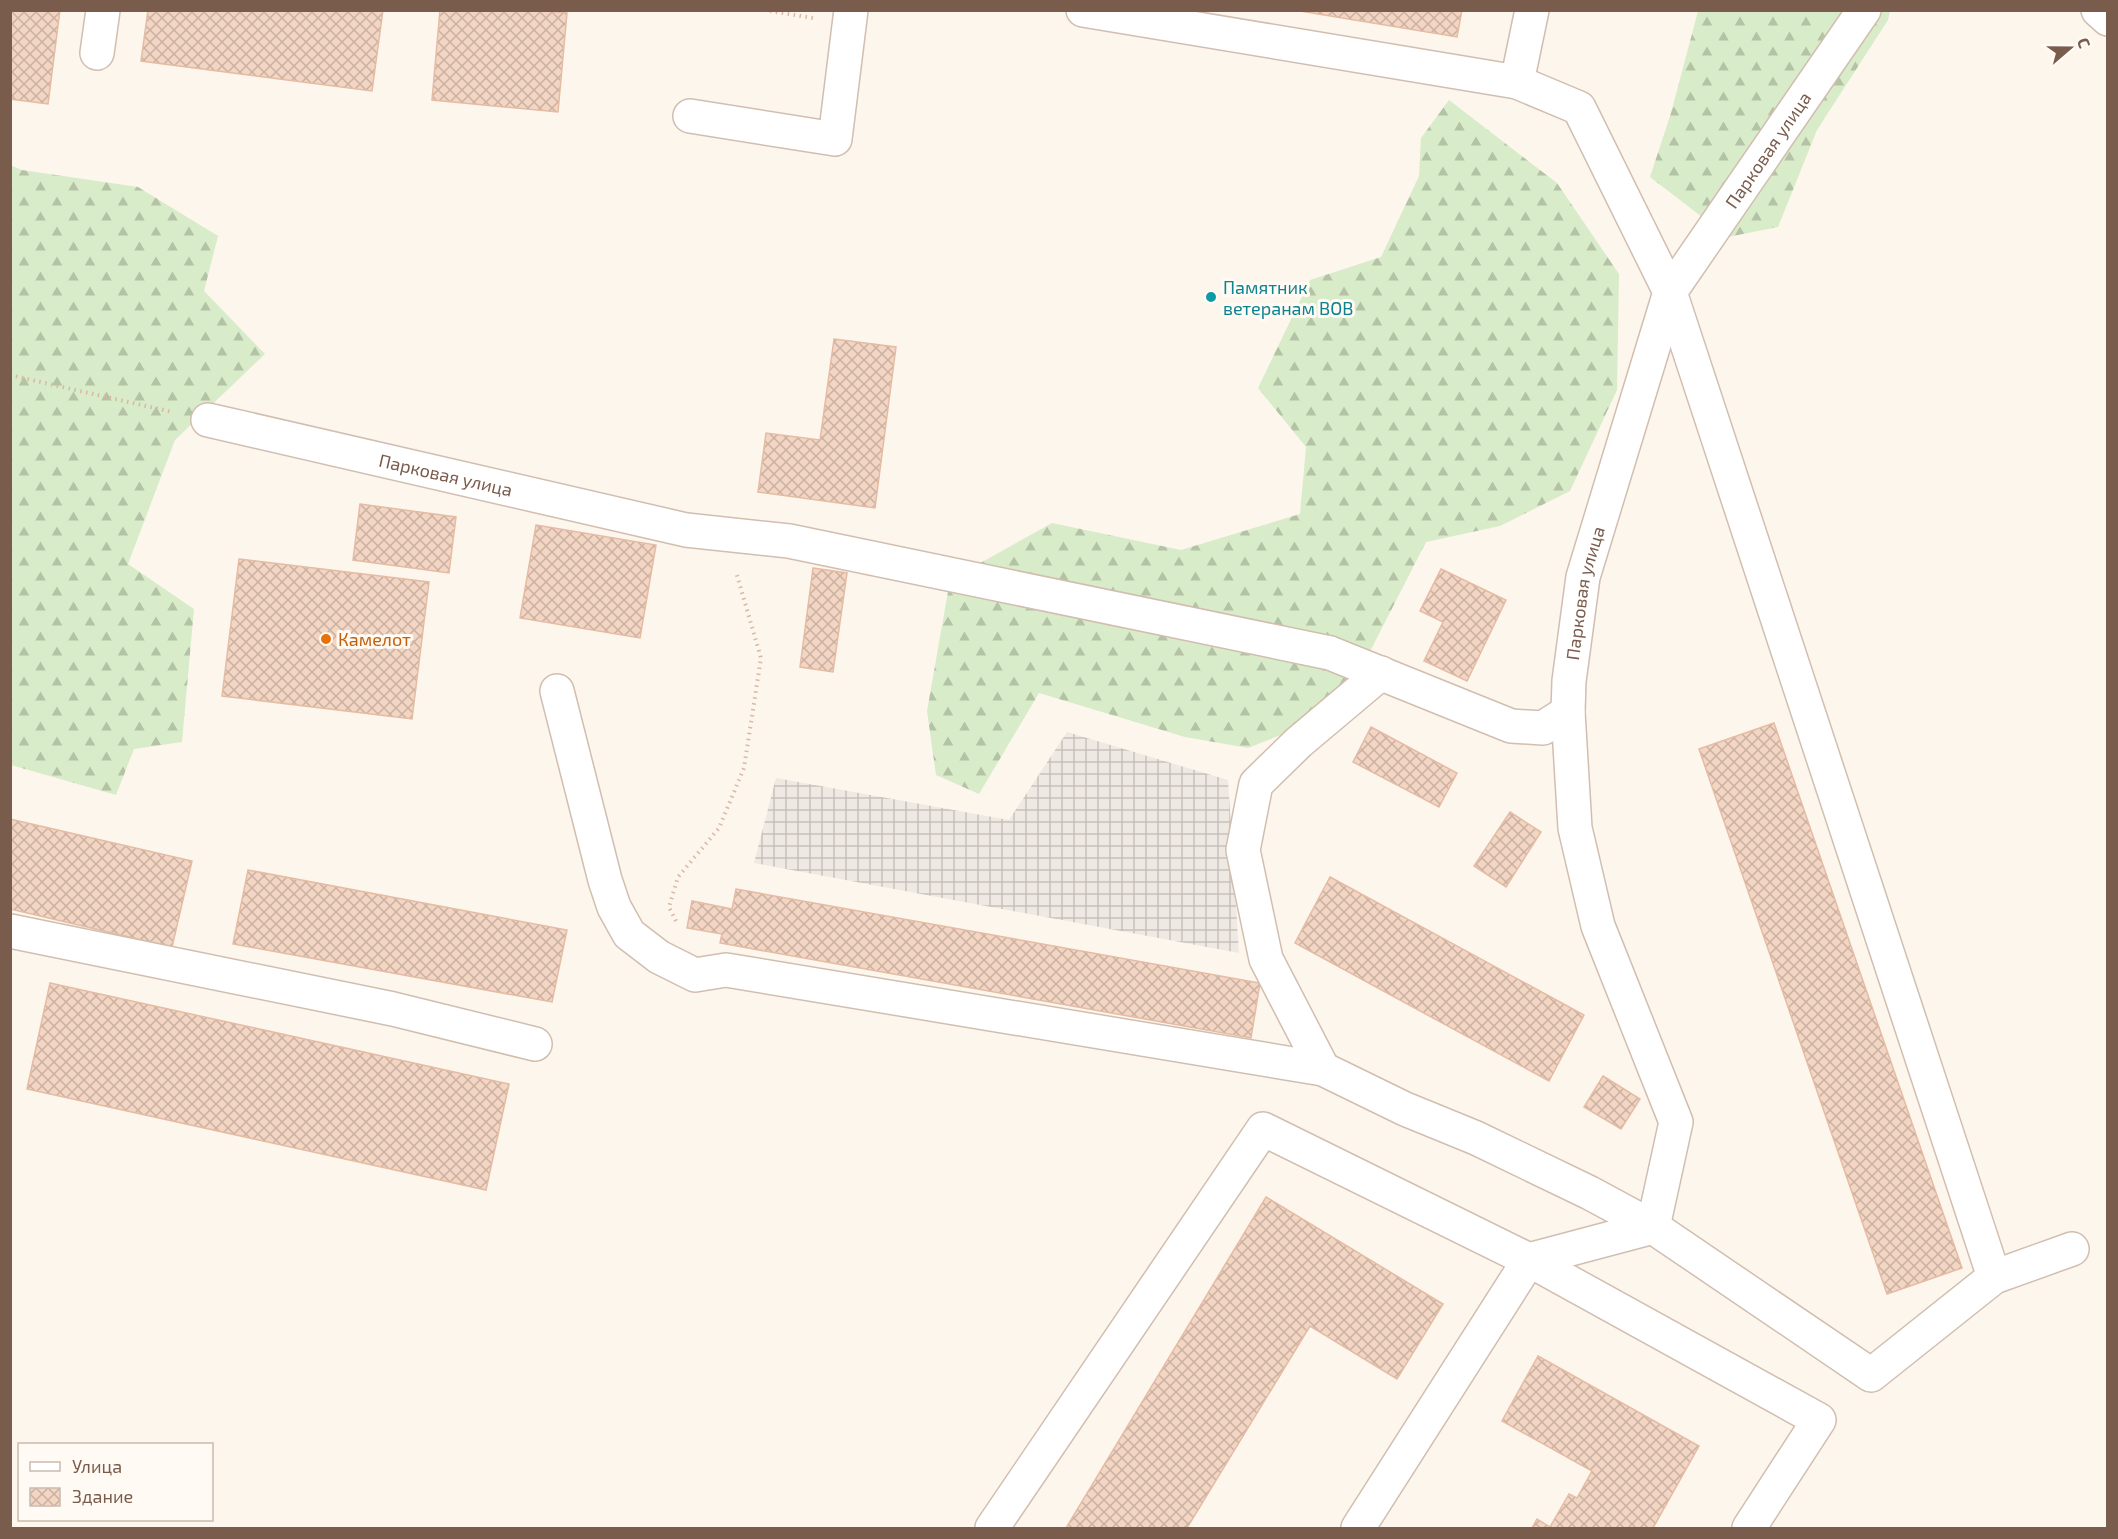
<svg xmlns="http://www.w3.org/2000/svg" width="2118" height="1539" font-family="'Exo 2',sans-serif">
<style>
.industrial{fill:url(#industrial-grid)}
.forest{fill:url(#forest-firs)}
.building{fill:url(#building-cross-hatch);stroke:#e6bba3;stroke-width:1.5}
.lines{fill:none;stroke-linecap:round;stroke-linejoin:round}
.minor-casing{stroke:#d1beb0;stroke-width:36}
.path{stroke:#d9b8a5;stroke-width:4;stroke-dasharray:1.5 4.5;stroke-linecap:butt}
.minor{stroke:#fff;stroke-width:33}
.culture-dot{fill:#0f9aa8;stroke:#fffaf3;stroke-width:2}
.food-dot{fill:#e8710a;stroke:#fffaf3;stroke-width:2}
.labels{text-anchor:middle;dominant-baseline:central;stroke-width:6;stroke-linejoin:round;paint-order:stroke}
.street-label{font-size:18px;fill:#7a5c4d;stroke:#fffaf3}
.culture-label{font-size:18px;fill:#0d838f;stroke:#fffaf3;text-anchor:start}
.food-label{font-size:18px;fill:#c56008;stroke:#fffaf3;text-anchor:start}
</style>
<defs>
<pattern id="industrial-grid" width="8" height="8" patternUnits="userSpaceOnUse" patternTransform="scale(1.5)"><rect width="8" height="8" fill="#efe9e4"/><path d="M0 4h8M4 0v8" fill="none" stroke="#c7c0bb"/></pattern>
<pattern id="forest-firs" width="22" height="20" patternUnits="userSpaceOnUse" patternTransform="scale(1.5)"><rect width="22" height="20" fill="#d8ecc9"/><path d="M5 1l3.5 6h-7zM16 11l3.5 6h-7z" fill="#b4c2a5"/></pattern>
<pattern id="building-cross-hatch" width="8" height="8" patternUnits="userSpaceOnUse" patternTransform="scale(1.5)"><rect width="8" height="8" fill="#f3d5c3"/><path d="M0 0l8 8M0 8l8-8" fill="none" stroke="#cab0a1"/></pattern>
</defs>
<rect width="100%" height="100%" fill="#fdf6ec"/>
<path class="industrial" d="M1067,732L1228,780L1239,953L754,863L776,778L1009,820Z"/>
<path class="forest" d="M1698,11H1890L1888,20L1817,130L1778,227L1728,237L1650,177L1671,113Z
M1449,100L1557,183L1619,274L1617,390L1570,491L1500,526L1426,542L1339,712L1248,748L1185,737L1039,693L979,794L936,775L927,711L950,580L1052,523L1181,550L1300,514L1306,447L1258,388L1310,280L1381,257L1419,176L1421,138Z
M10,165L22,170L138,187L218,236L204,291L265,354L175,440L128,564L194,609L182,742L134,749L116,795L11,765Z"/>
<path class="building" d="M10,10H60L48,104L10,99Z
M148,10H383L372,91L141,61Z
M440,10H540L567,13L558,112L432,100Z
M1294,10H1462L1457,37Z
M834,339L896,347L875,508L758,492L766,433L820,440Z
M360,504L456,517L449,573L353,560Z
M536,525L656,545L640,638L520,618Z
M239,559L429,582L412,719L222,696Z
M813,568L847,573L833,672L800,667Z
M1441,569L1506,600L1467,681L1424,661L1443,622L1420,611Z
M1774,723L1962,1268L1887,1294L1699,749Z
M1371,727L1457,773L1439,807L1353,762Z
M1510,812L1541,832L1506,887L1474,866Z
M10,819L192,861L172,947L10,909Z
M248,870L567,930L552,1002L233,944Z
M1330,877L1584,1015L1549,1081L1295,943Z
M736,889L1260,983L1251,1038L720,943L722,934L687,928L692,901L732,909Z
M50,983L509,1084L486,1190L27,1089Z
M1603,1076L1640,1099L1621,1129L1584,1107Z
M1266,1197L1443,1304L1397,1379L1310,1326L1187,1528H1066Z
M1538,1356L1699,1446L1653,1528H1532L1537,1519L1550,1527L1569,1494L1577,1498L1592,1471L1502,1421Z"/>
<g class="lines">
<defs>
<g id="minor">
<path d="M1083,10L1517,82L1579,108L1670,292L1994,1277"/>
<path d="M2098,10L2108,19"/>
<path d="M97,53L103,10"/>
<path d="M1517,82L1532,10"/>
<path d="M690,116L835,139L851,10"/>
<path id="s1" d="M208,420L686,530L789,541L1330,653L1511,726L1543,728L1568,712"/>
<path d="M557,691L605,880L614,907L629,934L659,957L695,975L726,970L1323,1069L1405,1109L1476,1138L1590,1193L1653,1227L1871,1375L1994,1277L2072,1249"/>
<path d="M10,931L393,1009L535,1044"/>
<path d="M1323,1069L1266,959L1243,850L1256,784L1299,742L1381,673"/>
<path d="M992,1528L1263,1129L1529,1260L1819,1420L1749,1528"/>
<path id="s2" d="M1358,1528L1529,1260L1653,1227L1676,1122L1598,926L1575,828L1568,712L1569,681L1583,577L1670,292L1864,10"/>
</g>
</defs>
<use href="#minor" class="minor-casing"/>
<path class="path" d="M764,10L813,18
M10,375L172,412
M676,921L669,907L678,877L719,828L744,768L761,658L736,572"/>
<use href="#minor" class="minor"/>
</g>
<circle class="culture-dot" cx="1211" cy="297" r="6"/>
<circle class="food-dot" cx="326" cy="639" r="6"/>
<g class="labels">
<g class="street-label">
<text stroke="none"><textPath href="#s2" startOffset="1588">Парковая улица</textPath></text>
<text stroke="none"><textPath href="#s1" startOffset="244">Парковая улица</textPath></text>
<text stroke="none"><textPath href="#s2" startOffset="1102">Парковая улица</textPath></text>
</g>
<g class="culture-label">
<text x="1223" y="287">Памятник<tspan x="1223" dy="21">ветеранам ВОВ</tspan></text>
</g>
<g class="food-label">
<text x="338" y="639">Камелот</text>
</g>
</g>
<rect width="2118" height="1539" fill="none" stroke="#7a5c4d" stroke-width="24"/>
<rect x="18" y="1443" width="195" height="78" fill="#fffaf3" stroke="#cabbb1" stroke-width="1.5"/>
<rect x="30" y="1462" width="30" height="9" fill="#ffffff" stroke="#cabbb1" stroke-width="1.5"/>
<text x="72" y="1473" font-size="18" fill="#7a5c4d">Улица</text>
<rect x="30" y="1488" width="30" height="18" fill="url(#building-cross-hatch)" stroke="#cabbb1" stroke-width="1.5"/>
<text x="72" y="1503" font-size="18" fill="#7a5c4d">Здание</text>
<g transform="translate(2070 48) rotate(70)" stroke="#fffaf3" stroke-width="4.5" paint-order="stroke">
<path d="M0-4.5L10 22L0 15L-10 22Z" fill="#7a5c4d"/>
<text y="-9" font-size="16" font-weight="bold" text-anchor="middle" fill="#7a5c4d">С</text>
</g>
</svg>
